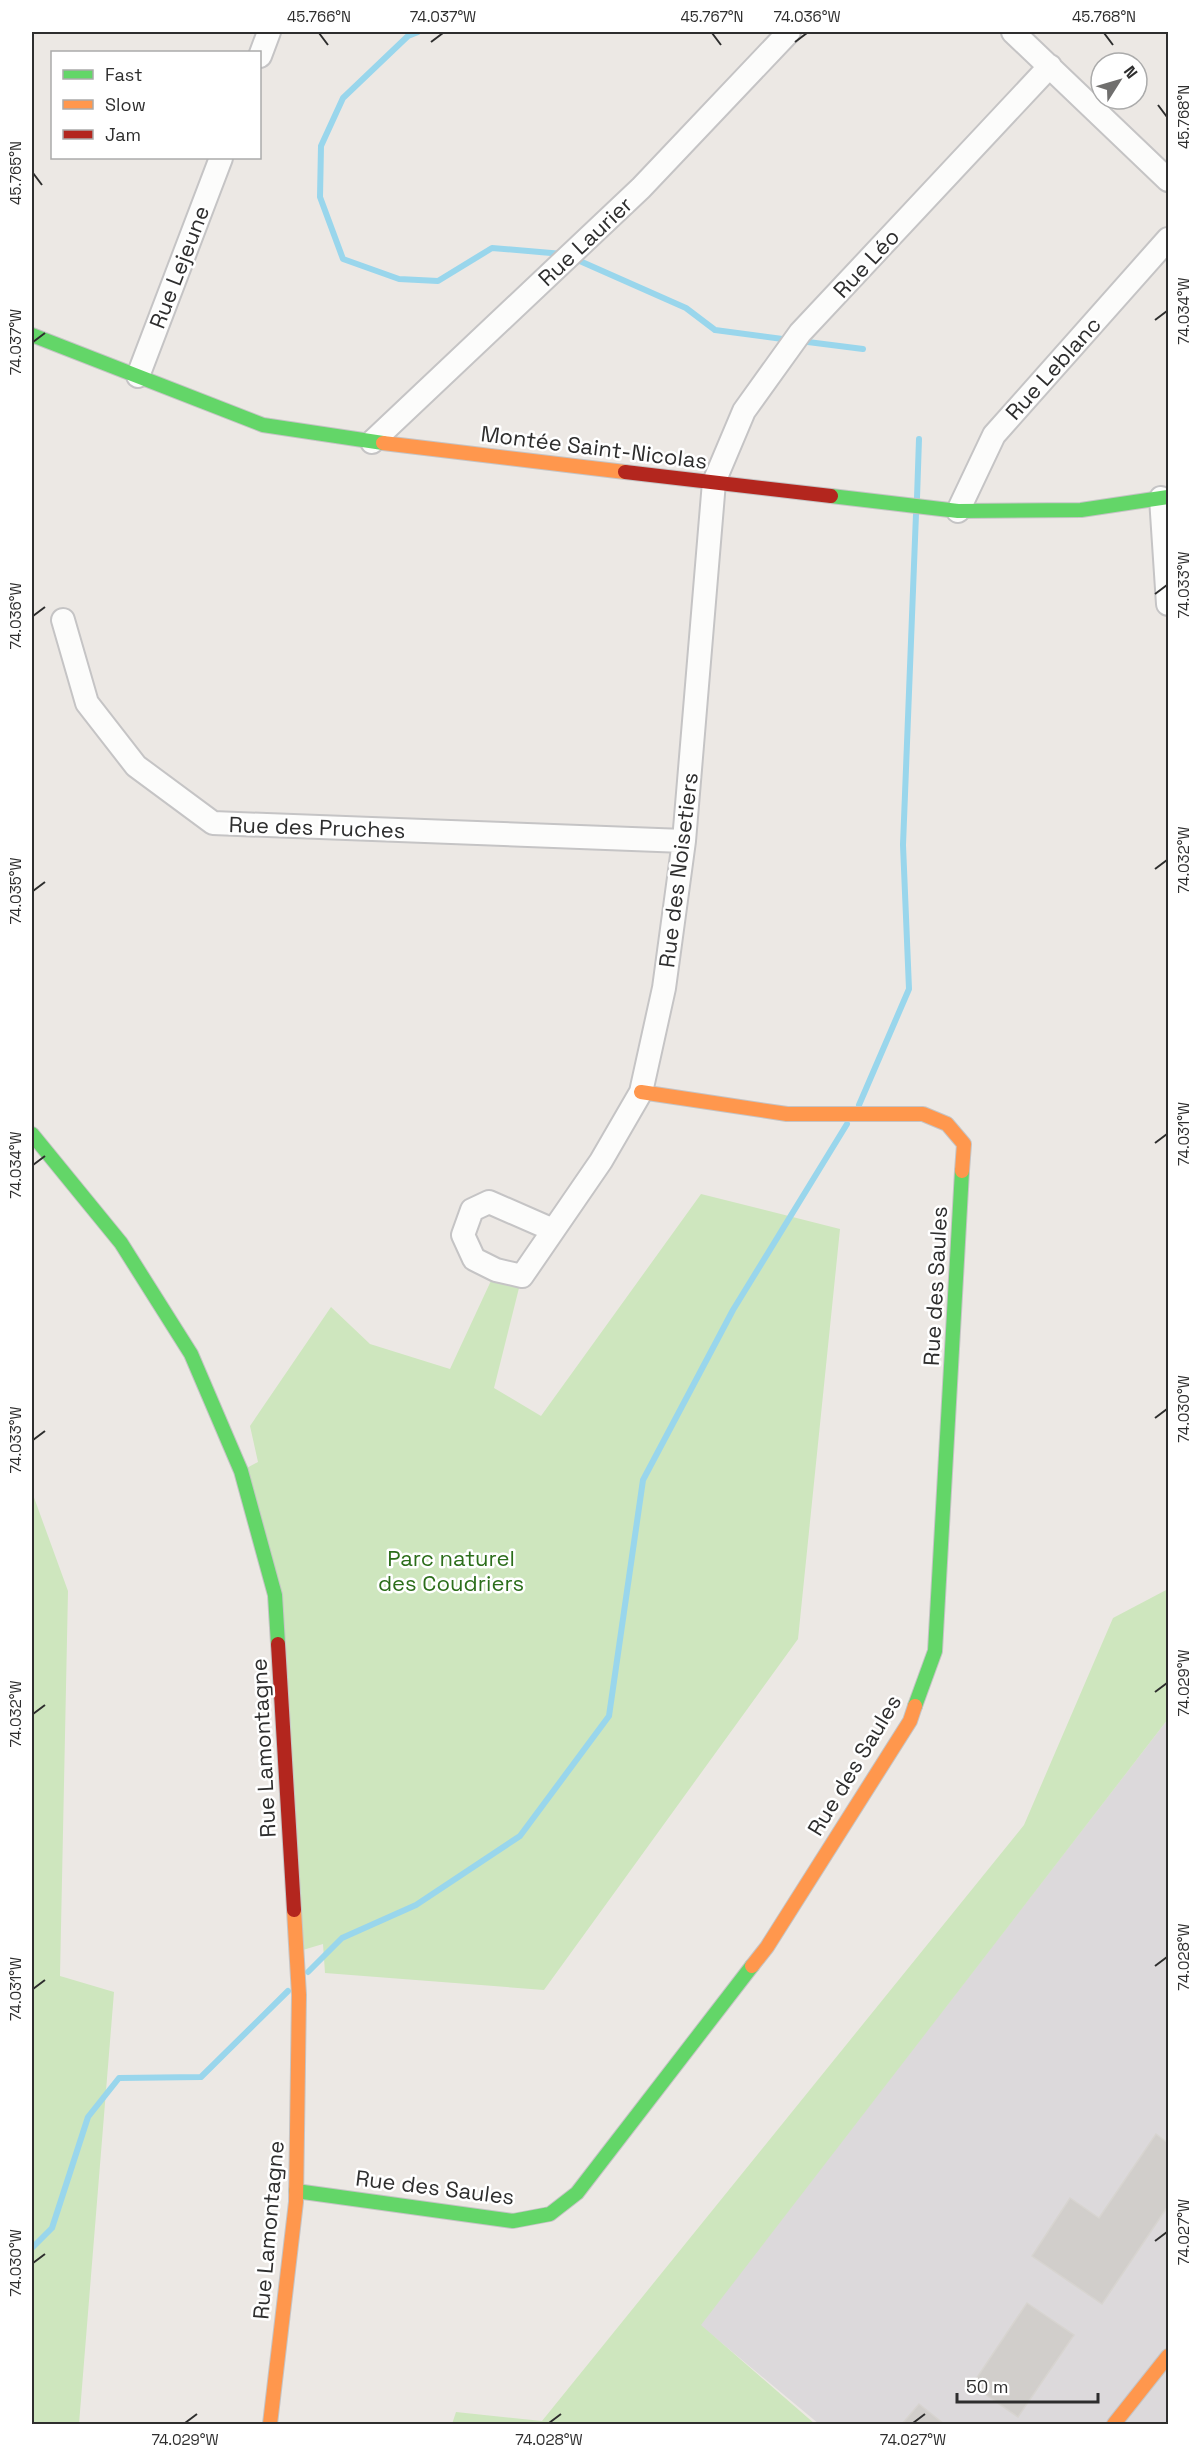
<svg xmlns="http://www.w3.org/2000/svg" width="1200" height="2456" font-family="'Space Grotesk',sans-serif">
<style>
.industrial{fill:#dcd9db}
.green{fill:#cee6be}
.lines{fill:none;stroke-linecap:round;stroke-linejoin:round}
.stream{stroke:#99d6ec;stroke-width:6}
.building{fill:#d1cecb;stroke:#d7d4d0;stroke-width:1.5}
.street-casing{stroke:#c5c4c5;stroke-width:26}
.fast-casing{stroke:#c5c4c5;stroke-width:16}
.slow-casing{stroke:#c5c4c5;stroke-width:16}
.jam-casing{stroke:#c5c4c5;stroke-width:16}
.street{stroke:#fcfcfb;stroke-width:22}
.fast{stroke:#63d668;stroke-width:14}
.slow{stroke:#ff974d;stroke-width:14}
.jam{stroke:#b3261e;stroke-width:14}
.ticks{fill:none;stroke:#2e2e2e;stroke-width:2}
.labels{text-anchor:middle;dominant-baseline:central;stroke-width:5;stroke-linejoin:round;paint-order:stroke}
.street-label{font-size:22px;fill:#2e2e2e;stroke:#fff}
.park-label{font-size:22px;fill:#2c6e1b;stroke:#fff}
.neatline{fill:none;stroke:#2e2e2e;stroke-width:2}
.ticks-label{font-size:15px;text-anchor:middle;fill:#2e2e2e}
</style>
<rect width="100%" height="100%" fill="#ece8e4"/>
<path class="industrial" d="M1168,1719V2424H819L700,2325Z"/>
<path class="green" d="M701,1194L840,1229L798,1639L544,1990L325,1973L323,1944L296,1952L275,1595L241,1471L258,1462L250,1426L331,1307L370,1344L450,1369L496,1270L522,1276L494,1388L541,1416Z
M32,1492L68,1591L60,1976L114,1992L79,2424H32Z
M1168,1589V1719L701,2325L815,2424H452L456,2412L542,2421L1024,1825L1113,1618Z"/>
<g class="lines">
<path class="stream" d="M418,32L408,36L343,98L321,146L320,197L343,259L399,279L438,281L492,248L563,254
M573,258L686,308L715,330L790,340
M800,341L863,349
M917,498L919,439
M859,1105L909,989L903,845L916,514
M308,1972L342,1938L416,1905L520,1836L609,1716L643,1480L733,1310L847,1124
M32,2248L52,2228L88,2117L119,2078L201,2077L288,1991"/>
</g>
<path class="building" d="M1156,2134L1168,2143V2206L1102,2304L1032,2256L1070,2198L1099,2218Z
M1027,2303L1074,2335L1018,2417L972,2385Z
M919,2404L944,2424H902Z"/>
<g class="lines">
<defs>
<path id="street" d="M1013,32L1168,180
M260,56L269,32
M138,376L221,158
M372,442L641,188L789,32
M1161,498L1168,604
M958,511L994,435L1168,239
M63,620L87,703L136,766L213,823L684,841
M553,1230L489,1202L472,1210L463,1235L474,1259L496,1270L522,1276L601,1161L641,1092L664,988L684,841L714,482L744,411L800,333L1050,66"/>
<path id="fast" d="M32,335L263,425L383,443
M831,496L958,511L1081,510L1168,497
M32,1134L121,1243L191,1354L241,1471L275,1595L278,1644
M915,1706L935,1651L962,1171
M296,2191L513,2221L550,2214L577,2193L752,1966"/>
<path id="slow" d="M383,443L625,472
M641,1092L787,1114H923L947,1124L964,1144L962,1171
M752,1966L767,1947L910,1721L915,1706
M270,2424L296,2202L299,1995L294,1910
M1114,2424L1168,2356"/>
<path id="jam" d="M625,472L831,496
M278,1644L294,1910"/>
</defs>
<use href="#street" class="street-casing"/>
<use href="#fast" class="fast-casing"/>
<use href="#slow" class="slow-casing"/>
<use href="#jam" class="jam-casing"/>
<use href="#street" class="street"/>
<use href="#fast" class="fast"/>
<use href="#slow" class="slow"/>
<use href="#jam" class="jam"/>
</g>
<path class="ticks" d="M319,33L328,45M712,33L721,45M1104,33L1113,45M431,42L443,33M795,42L807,33M1158,105L1167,117M33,173L42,185M1155,320L1167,311M33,342L45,333M1155,594L1167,585M33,616L45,607M1155,869L1167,860M33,891L45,882M1155,1143L1167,1134M33,1165L45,1156M1155,1418L1167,1409M33,1440L45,1431M1155,1692L1167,1683M33,1714L45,1705M1155,1966L1167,1957M33,1989L45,1980M1155,2241L1167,2232M33,2263L45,2254M185,2423L197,2414M549,2423L561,2414M913,2423L925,2414"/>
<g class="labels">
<g class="street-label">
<text transform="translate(585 241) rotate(-43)">Rue Laurier</text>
<text transform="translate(866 263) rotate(-47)">Rue Léo</text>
<text transform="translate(179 267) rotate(-69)">Rue Lejeune</text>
<text transform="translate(1053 368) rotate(-48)">Rue Leblanc</text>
<text transform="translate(594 447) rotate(7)">Montée Saint-Nicolas</text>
<text transform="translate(317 827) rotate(2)">Rue des Pruches</text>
<text transform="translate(678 870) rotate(-83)">Rue des Noisetiers</text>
<text transform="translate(935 1286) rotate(-87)">Rue des Saules</text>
<text transform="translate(263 1748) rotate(-93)">Rue Lamontagne</text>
<text transform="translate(854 1765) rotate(-59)">Rue des Saules</text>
<text transform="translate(435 2187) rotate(7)">Rue des Saules</text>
<text transform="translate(268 2230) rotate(-85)">Rue Lamontagne</text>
</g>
<g class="park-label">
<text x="451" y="1558">Parc naturel<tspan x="451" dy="25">des Coudriers</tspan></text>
</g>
</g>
<rect width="1200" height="2456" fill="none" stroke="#ffffff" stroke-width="66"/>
<rect x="51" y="51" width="210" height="108" fill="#ffffff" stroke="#ababab" stroke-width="1.5"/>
<rect x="63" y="70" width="30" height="9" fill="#63d668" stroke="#ababab" stroke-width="1.5"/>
<text x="105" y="81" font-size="18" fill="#2e2e2e">Fast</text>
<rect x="63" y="100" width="30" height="9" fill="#ff974d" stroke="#ababab" stroke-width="1.5"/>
<text x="105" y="111" font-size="18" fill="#2e2e2e">Slow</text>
<rect x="63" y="130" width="30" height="9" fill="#b3261e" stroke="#ababab" stroke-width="1.5"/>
<text x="105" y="141" font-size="18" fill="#2e2e2e">Jam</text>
<g transform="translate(1119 81) rotate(53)"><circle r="28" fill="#ffffff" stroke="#ababab" stroke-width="1.5"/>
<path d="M0-4.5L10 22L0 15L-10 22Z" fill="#706f6e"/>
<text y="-9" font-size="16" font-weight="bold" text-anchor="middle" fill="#2e2e2e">N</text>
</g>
<path d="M957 2393v9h141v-9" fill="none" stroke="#2e2e2e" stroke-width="3"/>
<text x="966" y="2393" font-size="18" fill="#2e2e2e" stroke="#ffffff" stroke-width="4.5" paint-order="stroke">50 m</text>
<rect x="33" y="33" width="1134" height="2390" class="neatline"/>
<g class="ticks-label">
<text x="319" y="22">45.766°N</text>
<text x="443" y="22">74.037°W</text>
<text x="712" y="22">45.767°N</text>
<text x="807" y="22">74.036°W</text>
<text x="1104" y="22">45.768°N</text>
<text transform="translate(1184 117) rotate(-90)" y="5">45.768°N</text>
<text transform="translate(16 173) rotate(-90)" y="5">45.765°N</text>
<text transform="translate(1184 311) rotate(-90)" y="5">74.034°W</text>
<text transform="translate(16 342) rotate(-90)" y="5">74.037°W</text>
<text transform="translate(1184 585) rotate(-90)" y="5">74.033°W</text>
<text transform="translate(16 616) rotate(-90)" y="5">74.036°W</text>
<text transform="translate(1184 860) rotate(-90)" y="5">74.032°W</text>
<text transform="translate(16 891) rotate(-90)" y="5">74.035°W</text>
<text transform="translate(1184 1134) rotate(-90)" y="5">74.031°W</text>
<text transform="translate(16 1165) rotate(-90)" y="5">74.034°W</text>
<text transform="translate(1184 1409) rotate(-90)" y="5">74.030°W</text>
<text transform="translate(16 1440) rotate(-90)" y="5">74.033°W</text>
<text transform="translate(1184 1683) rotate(-90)" y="5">74.029°W</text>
<text transform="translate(16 1714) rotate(-90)" y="5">74.032°W</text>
<text transform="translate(1184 1957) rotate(-90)" y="5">74.028°W</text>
<text transform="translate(16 1989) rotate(-90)" y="5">74.031°W</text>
<text transform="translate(1184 2232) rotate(-90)" y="5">74.027°W</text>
<text transform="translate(16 2263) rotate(-90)" y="5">74.030°W</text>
<text x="185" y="2445">74.029°W</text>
<text x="549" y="2445">74.028°W</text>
<text x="913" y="2445">74.027°W</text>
</g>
</svg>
